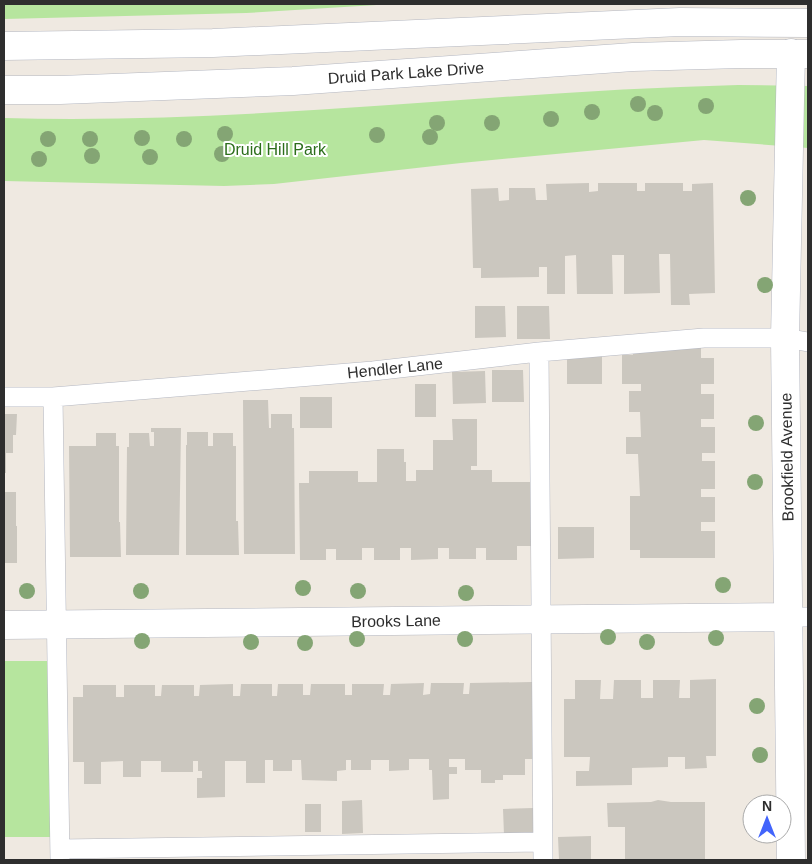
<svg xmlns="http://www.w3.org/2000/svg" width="812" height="864" font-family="Helvetica,sans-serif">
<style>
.green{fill:#b6e59e}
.building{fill:#cbc7bf}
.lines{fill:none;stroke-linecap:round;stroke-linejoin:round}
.lane-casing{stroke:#b4b7c1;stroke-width:20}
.street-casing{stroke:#b4b7c1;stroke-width:29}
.secondary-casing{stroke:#b4b7c1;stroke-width:29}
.lane{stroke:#fff;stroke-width:19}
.street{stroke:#fff;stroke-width:28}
.secondary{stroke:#fff;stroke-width:28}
.tree{fill:#84a574}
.labels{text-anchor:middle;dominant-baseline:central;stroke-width:4;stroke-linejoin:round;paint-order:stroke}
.street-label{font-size:16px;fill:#2e2e2e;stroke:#fff}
.park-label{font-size:16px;fill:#2c6e1b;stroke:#fff}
</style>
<rect width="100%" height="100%" fill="#efe9e1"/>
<path class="green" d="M4,4H393L246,13L4,19Z
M738,85L808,86V148L704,140L461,163L274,184L224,186L4,181V118C249,125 493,91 738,85Z
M4,661H48L51,837H4Z"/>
<path class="building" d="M589,183V192L598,191V183H637V191H645V183H683V191H692V184L713,183L715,293L689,294L690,305H671L670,254H659L660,293L624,294V255H612L613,294H577L576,255L565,256V294H547V267H539V277L481,278V268H473L471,189L498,188L499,201L509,200V188H535L536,200H547L546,184Z
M475,306H505L506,337L475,338Z
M517,306H549L550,339H517Z
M701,345V358H714V384H701V394H714V419H701V427H715V453H702V461H715V489H701V497H715V522H701V531H715V558H640V550H630V496H640L638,454H626V437H641L640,412H629V391H641V384H622V355H633L632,350Z
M602,354V384H567V358Z
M492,370H523L524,402H492Z
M485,371L486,403L453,404L452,372Z
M415,384H436V417H415Z
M300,397H332V428H300Z
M243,400H268L269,428H271V414H292V428H294L295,554H244Z
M4,414H17L16,435H13V453H6V473H4Z
M452,419H477V466H471V470H492V482H531V546H517V560H486V548H476V559H449V548H438V559L411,560V548H400V560H374V548H362V560H336V549H326V560H300L299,483H309V471H358V482H377V449H404V462H406V481H416V470H433V440H453Z
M151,428H181L179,555H126L127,447H129V433H149L150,446H154V432H151Z
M187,432H208V446H213V433H233V446H236V521H238L239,555H186V445H187Z
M96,433H116V446H119V522H120L121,557H70L69,446H96Z
M4,492H16V526H17V563H4Z
M558,527H594V558L558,559Z
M716,679V756H706L707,768L685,769V757H668V767L632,768V785L576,786V771H589L590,757H564V699H575V680H601L600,699H613L614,680H641V698H653V680H680L679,698H690V680Z
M532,682L533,759H525V775H503V780H495V783H481V770H465V759H449V767H457V774H449V799L433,800L432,770H429V759H409V770L389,771V760H371V770H351V760H346V770L337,771V781L302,780L301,760H292V771H273V760H265V783H246V761H225V797L197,798V778H202V771H198V761H193V772H161V761H141V777H123V761L101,762V784H84V762H73V697H83V685H116V697H124V685H155V696H161L162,685H194V696H199L200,685L233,684V696H240L241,684H272V696H277L278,684H303V695H310L311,684H345V695H352V684H384L383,695H390L391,684L424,683L423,695L430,694L431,683H464L463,694H469L470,683Z
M362,800L363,833L342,834V801Z
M658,800L671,802H705V860H625V827H608L607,803L651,802Z
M305,804H321V832H305Z
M533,808L534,834L504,835L503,809Z
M591,836V860H559L558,837Z"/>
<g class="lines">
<defs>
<path id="lane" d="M539,352L543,860
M4,397H53L373,371L539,352L704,338H785L808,342
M53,397L60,860
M788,617H808
M60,849L542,842"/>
<path id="street" d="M4,625L788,617
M791,860L785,338L791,53"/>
<path id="secondary" d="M4,46L213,43L680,22L808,23
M4,90H60L293,81L633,57L741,54H808"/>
</defs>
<use href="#lane" class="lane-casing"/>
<use href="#street" class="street-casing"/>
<use href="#secondary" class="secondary-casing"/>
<use href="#lane" class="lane"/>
<use href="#street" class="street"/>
<use href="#secondary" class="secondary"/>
</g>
<g class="tree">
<circle cx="638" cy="104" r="8"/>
<circle cx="706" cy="106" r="8"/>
<circle cx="592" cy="112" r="8"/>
<circle cx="655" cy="113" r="8"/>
<circle cx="551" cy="119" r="8"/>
<circle cx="437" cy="123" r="8"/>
<circle cx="492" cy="123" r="8"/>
<circle cx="225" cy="134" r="8"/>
<circle cx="377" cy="135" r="8"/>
<circle cx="430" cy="137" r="8"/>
<circle cx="142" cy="138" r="8"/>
<circle cx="48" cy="139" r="8"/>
<circle cx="90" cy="139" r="8"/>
<circle cx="184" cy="139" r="8"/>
<circle cx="222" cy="154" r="8"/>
<circle cx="92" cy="156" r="8"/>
<circle cx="150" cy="157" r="8"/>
<circle cx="39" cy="159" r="8"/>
<circle cx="748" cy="198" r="8"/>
<circle cx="765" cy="285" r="8"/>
<circle cx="756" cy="423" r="8"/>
<circle cx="755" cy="482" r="8"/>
<circle cx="723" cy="585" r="8"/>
<circle cx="303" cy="588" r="8"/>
<circle cx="27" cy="591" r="8"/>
<circle cx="141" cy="591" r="8"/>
<circle cx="358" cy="591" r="8"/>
<circle cx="466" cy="593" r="8"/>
<circle cx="608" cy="637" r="8"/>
<circle cx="716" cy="638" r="8"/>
<circle cx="357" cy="639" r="8"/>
<circle cx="465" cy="639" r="8"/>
<circle cx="142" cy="641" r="8"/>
<circle cx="251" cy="642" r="8"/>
<circle cx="647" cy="642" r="8"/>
<circle cx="305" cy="643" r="8"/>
<circle cx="757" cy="706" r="8"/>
<circle cx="760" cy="755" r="8"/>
</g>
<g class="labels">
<g class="street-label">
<text transform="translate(406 73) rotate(-4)">Druid Park Lake Drive</text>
<text transform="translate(395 368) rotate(-6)">Hendler Lane</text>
<text transform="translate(787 457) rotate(-91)">Brookfield Avenue</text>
<text transform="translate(396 621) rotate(-1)">Brooks Lane</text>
</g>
<g class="park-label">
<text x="275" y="149">Druid Hill Park</text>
</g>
</g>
<rect width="812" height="864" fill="none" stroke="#2e2e2e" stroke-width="10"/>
<g transform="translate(767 819)"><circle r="24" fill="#ffffff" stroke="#ababab"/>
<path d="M0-4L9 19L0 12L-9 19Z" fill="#4264fb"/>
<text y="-8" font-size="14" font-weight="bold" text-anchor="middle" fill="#2e2e2e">N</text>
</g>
</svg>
